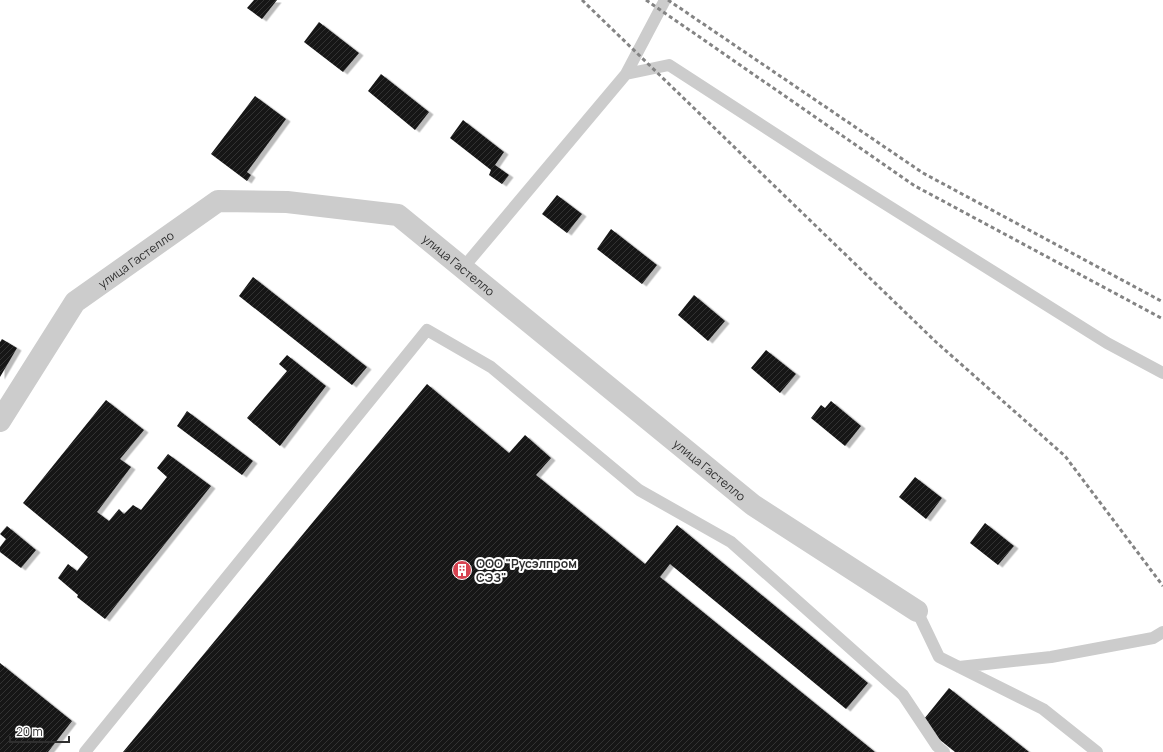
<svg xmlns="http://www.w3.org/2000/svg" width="1163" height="752" font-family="Manrope,sans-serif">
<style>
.building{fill:url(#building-hatch);filter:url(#shadow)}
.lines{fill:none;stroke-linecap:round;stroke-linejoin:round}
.lane{stroke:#ccc;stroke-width:12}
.street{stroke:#ccc;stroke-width:22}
.rail{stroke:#848484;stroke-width:3;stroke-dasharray:4 3;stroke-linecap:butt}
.labels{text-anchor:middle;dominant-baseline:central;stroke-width:4;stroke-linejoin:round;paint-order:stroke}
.street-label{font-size:12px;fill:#2f2f2f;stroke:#fff}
.poi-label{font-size:12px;font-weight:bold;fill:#2f2f2f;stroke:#fff;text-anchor:start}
</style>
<defs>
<pattern id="building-hatch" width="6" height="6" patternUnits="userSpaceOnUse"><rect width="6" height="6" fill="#161616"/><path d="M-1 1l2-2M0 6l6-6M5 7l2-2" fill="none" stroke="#303030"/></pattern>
<filter id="shadow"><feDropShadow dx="4.5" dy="2.5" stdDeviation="0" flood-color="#0004"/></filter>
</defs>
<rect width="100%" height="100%" fill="#fff"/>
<path class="building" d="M254,0H277L262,19L247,8Z
M319,22L359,53L343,72L304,42Z
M381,74L429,112L415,130L368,91Z
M255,96L286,119L247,172L251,175L247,181L211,154Z
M463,120L504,152L495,165L509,175L502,184L489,175L491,170L450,138Z
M557,195L582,214L567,233L542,214Z
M611,229L657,265L642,284L597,249Z
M253,277L367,367L352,385L239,296Z
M694,295L725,321L708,341L678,315Z
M2,339L17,348L0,377V342Z
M766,350L796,374L780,393L751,368Z
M287,355L326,386L280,446L247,418L287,371L279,364Z
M427,384L509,453L525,435L551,458L536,475L645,564L677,525L868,683L846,709L670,564L660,577L875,752H123Z
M106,400L144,430L120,459L131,467L97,512L109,521L119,509L124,514L133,505L141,510L167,477L157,468L168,454L211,486L105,619L77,597L78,595L58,578L68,564L77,571L88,557L23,503Z
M831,401L861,426L845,446L811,418L821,405L825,408Z
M187,411L253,461L242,475L177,426Z
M915,477L942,498L926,519L899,497Z
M985,523L1014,546L998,565L970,543Z
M7,526L36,550L21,568L0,552V547L6,539L0,534Z
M0,663L72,721L48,752H0Z
M949,688L1029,752H955L920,724Z"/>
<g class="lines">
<path class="lane" d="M626,74L669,65L820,163L1107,343L1163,373
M463,268L626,74L665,0
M917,611L939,657L1043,709L1097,752
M959,667L1051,657L1153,638L1163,632
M85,752L427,330L491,367L639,490L731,542L903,695L937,746L944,752"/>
<path class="street" id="s1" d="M0,421L75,302L218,201L287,202L398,215L753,505L917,611"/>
<path class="rail" d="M582,0L936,342L1065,456L1163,586
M646,0L915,186L1163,319
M668,0L923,173L1163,302"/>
</g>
<defs>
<symbol id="building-disc" viewBox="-11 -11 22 22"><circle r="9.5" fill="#d64250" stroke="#fff"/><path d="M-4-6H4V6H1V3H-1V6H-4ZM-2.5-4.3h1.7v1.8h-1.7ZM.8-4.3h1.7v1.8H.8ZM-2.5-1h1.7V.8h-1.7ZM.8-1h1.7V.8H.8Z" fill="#fff"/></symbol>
</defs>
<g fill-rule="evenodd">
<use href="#building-disc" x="451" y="559" width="22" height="22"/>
</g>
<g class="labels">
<g class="street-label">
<text stroke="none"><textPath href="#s1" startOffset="215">улица Гастелло</textPath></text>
<text stroke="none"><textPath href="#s1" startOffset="575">улица Гастелло</textPath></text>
<text stroke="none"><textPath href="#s1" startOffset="899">улица Гастелло</textPath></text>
</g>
<g class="poi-label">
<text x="476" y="563">ООО "Русэлпром<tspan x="476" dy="14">СЭЗ"</tspan></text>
</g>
</g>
<path d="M10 736v6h59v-6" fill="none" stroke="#2f2f2f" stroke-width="2"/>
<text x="16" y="736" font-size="12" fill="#2f2f2f" stroke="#ffffff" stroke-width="3" paint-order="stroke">20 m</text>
</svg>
